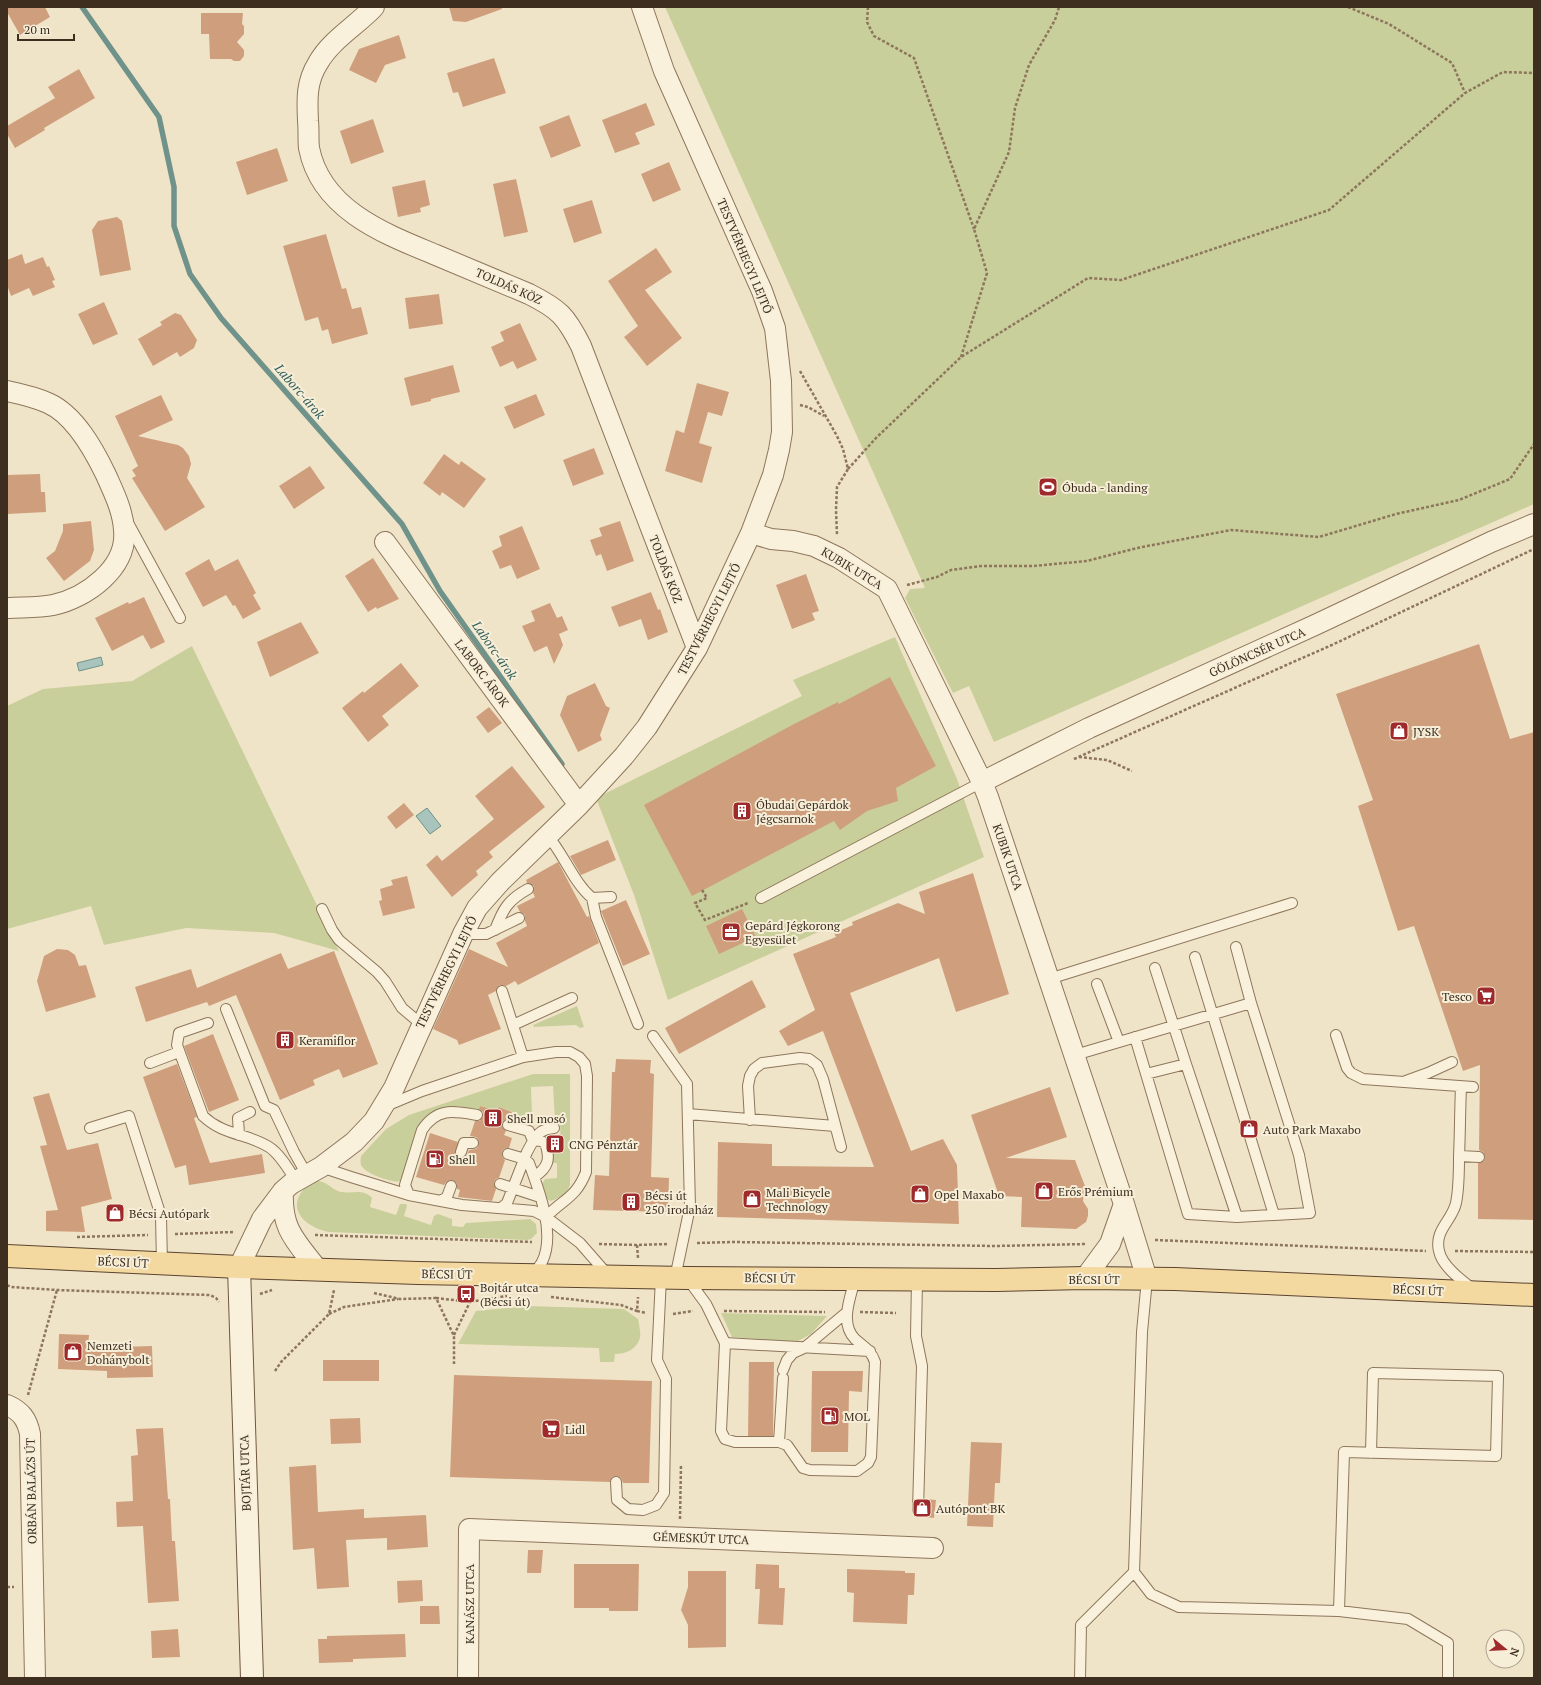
<svg xmlns="http://www.w3.org/2000/svg" width="1541" height="1685" font-family="'PT Serif',serif">
<style>
.green{fill:#c9cf9b}
.water{fill:#a9c4bc;stroke:#6f938a}
.lines{fill:none;stroke-linecap:round;stroke-linejoin:round}
.stream{stroke:#6f938a;stroke-width:5.5}
.building{fill:#cf9f7d}
.lane-casing{stroke:#8d765c;stroke-width:12}
.street-casing{stroke:#8d765c;stroke-width:22}
.secondary-casing{stroke:#6f573f;stroke-width:24}
.primary-casing{stroke:#5b4430;stroke-width:24}
.path{stroke:#8d765c;stroke-width:2.5;stroke-dasharray:3 2;stroke-linecap:butt}
.lane{stroke:#faf1dc;stroke-width:10}
.street{stroke:#faf1dc;stroke-width:20}
.secondary{stroke:#faf1dc;stroke-width:22}
.primary{stroke:#f3d9a0;stroke-width:22}
.labels{text-anchor:middle;dominant-baseline:central;stroke-width:4;stroke-linejoin:round;paint-order:stroke}
.street-label{font-size:12px;fill:#3d2e20;stroke:#f7eed8}
.poi-label{font-size:12px;fill:#3d2e20;stroke:#f7eed8;text-anchor:start}
.water-label{font-size:13px;font-style:italic;fill:#2f5d5a;stroke:#f7eed8}
</style>
<rect width="100%" height="100%" fill="#f0e4c8"/>
<path class="green" d="M665,7H1534V504L994,742L969,686L953,693L905,598L910,589L925,588Z
M895,637L957,779L984,857L668,1000L634,895L596,798L802,696L793,680Z
M192,646L339,951L274,933L186,928L104,945L91,906L7,929V706L43,689L132,681Z
M577,1006L584,1027L580,1028L576,1025L534,1027L533,1025Z
M533,1074H570V1184C569,1192 557,1200 550,1201L546,1198L542,1184L545,1179L557,1178V1163H552V1153L561,1152L560,1121H555L553,1086L531,1087L532,1115L527,1119L521,1117L513,1112L499,1107L497,1111L480,1106L478,1112C455,1104 454,1104 432,1114L403,1181C394,1184 365,1174 361,1165C360,1161 361,1159 361,1156L386,1129L409,1115Z
M313,1181C329,1180 330,1190 342,1192C353,1194 363,1188 372,1198L370,1207L396,1215L400,1204H406L407,1206L404,1216L431,1225L434,1216L438,1214L452,1219V1226L463,1227L466,1223L530,1219L536,1224L537,1233L531,1239L527,1240L329,1232C299,1226 283,1202 313,1181Z
M528,1306L624,1309L638,1319C639,1324 641,1333 640,1338C636,1350 626,1354 615,1354L614,1362H600L599,1348L458,1344L476,1311Z
M721,1313L827,1316L811,1334L796,1342L732,1337Z"/>
<path class="water" d="M101,657L103,665L79,671L77,663Z
M427,808L441,826L430,834L416,816Z"/>
<g class="lines">
<path class="stream" d="M82,7L159,117L174,187V226L190,274L221,318L402,524L440,591L562,764"/>
</g>
<path class="building" d="M7,7H45L50,17L20,35L7,12Z
M449,7H502V9L466,22L453,21Z
M201,13H243L242,24L244,26V34L237,42L244,50V56L240,61H234L231,59H210L209,34H201Z
M399,35L406,58L385,65L376,83L349,70L359,49Z
M494,58L506,93L463,107L458,92L453,93L447,73Z
M79,69L95,98L44,128L45,130L15,148L7,134V126L55,98L48,87Z
M646,103L655,125L635,133L640,144L615,153L602,120Z
M569,115L581,146L551,158L539,127Z
M373,119L384,152L351,164L340,131Z
M277,148L288,181L247,195L236,162Z
M669,162L681,190L653,202L641,174Z
M516,179L528,232L504,237L493,184Z
M425,180L430,205L420,208L421,212L398,217L392,187Z
M592,200L602,233L574,243L563,209Z
M117,217L122,221L131,270L100,276L92,230L98,221Z
M326,234L342,289L346,288L352,309L361,307L368,334L332,344L328,329L322,331L318,317L305,321L283,246Z
M656,248L672,272L645,290L682,338L647,366L624,337L638,326L608,281Z
M22,254L25,264L43,257L47,267L49,266L55,280L52,281L55,287L33,296L29,288L11,296L7,285V260Z
M439,294L443,324L409,329L405,298Z
M104,302L118,334L93,345L78,314Z
M175,313L181,315L197,340L194,348L180,357L177,352L153,366L138,339L162,325L160,322Z
M520,323L537,360L517,369L513,361L500,367L491,347L504,341L500,332Z
M453,365L460,392L431,399V401L411,406L404,378Z
M697,383L729,392L722,416L708,412L699,443L712,447L702,483L665,471L676,430L684,433Z
M536,394L545,415L514,429L504,407Z
M161,395L173,420L138,436L178,445L183,448L189,456L191,464L187,478L205,507L165,531L132,478L136,476L132,470L138,466L115,416Z
M594,448L604,474L573,486L563,460Z
M444,454L459,465L461,461L486,479L464,508L442,492L440,496L423,483Z
M310,466L325,488L294,509L279,486Z
M40,474L41,492H45L46,512L7,514V475Z
M91,521L94,550L90,561L64,581L46,558L55,551L63,531V524Z
M620,521L634,561L607,571L601,554L596,556L590,540L602,536L599,528Z
M522,526L540,569L517,579L511,565L500,569L492,551L502,546L499,536Z
M373,558L399,599L377,609L376,607L368,612L345,576Z
M209,559L215,571L238,559L256,593L253,595L261,609L243,619L235,605L233,606L226,595L203,607L185,573Z
M806,574L819,611L812,613L815,620L792,629L776,585Z
M651,592L658,610L660,609L668,632L648,640L641,619L619,627L611,607Z
M144,597L165,642L151,649L143,635L112,651L95,618L128,602L129,604Z
M550,603L557,618L562,616L568,630L559,634L563,645L554,664L547,646L534,652L522,626L535,621L531,611Z
M301,622L319,653L270,677L257,642Z
M1479,644L1510,739L1534,732V1220L1478,1219V1163L1484,1161L1485,1157L1483,1152L1479,1150L1480,1065L1463,1071L1414,926L1398,931L1358,806L1373,800L1336,694Z
M401,663L419,686L382,716L389,725L368,742L342,708L363,691L364,693Z
M890,677L936,766L896,788L898,801L867,811L840,830L834,821L692,896L644,805L794,724L838,702L839,704Z
M595,683L606,706L610,708L600,735L602,740L578,752L560,715L567,696Z
M489,707L502,723L488,733L476,717Z
M512,766L545,807L489,852L493,857L476,871L478,875L452,897L426,865L437,855L442,861L494,819L475,796Z
M404,803L414,815L396,829L387,817Z
M608,840L616,860L581,875L570,856Z
M558,862L587,917L589,916L599,943L518,985L515,981L506,986L500,985L498,986L496,991L488,995L501,1029L459,1045L457,1040L433,1029L469,949L508,967L496,943L527,926L525,921V915L520,912L517,906L535,897L533,893L534,886L527,883L526,880Z
M973,873L1009,994L956,1012L939,958L850,993L911,1151L943,1139L957,1165L959,1224L717,1217L718,1142L772,1144V1166L874,1167L823,1031L788,1046L779,1031L815,1010L793,954L836,937L834,933L853,925L852,922L898,903L925,914L919,892Z
M407,876L415,908L383,916L379,901L382,900L380,889L393,885L391,880Z
M626,900L650,954L623,966L601,911Z
M742,909L756,937L719,954L706,926Z
M57,949L68,950L75,955L79,966L86,965L96,997L46,1012L37,981L44,956Z
M334,951L378,1064L343,1078L339,1069L313,1080L315,1085L280,1100L236,995L209,1006L207,1002L146,1022L135,987L191,969L197,988L281,953L288,969Z
M752,980L766,1007L679,1054L665,1028Z
M213,1034L239,1100L209,1112L184,1046Z
M616,1059L651,1060L650,1073L654,1074L651,1177L669,1178L668,1212L593,1210L595,1175L609,1176L612,1072H615Z
M177,1064L197,1117L194,1118L210,1163L262,1154L265,1173L189,1185L186,1165L175,1168L143,1077Z
M1050,1087L1067,1137L1006,1158L1075,1160L1085,1186L1083,1201L1088,1209V1216L1086,1222L1076,1229L1021,1227L1022,1197L999,1196L971,1115Z
M49,1093L67,1150L98,1143L112,1199L81,1207L85,1232L46,1231V1211L58,1210L40,1146L47,1145L33,1097Z
M480,1106L497,1111L499,1107L512,1112L510,1119L504,1120L502,1124V1127L506,1131L504,1135L512,1138L509,1148L504,1149L502,1152V1156L505,1160L499,1178L496,1179L494,1182L496,1189L492,1201L458,1197L460,1190L457,1189V1184L453,1180L447,1181L444,1185L416,1177L430,1133L458,1142L455,1153L459,1158L466,1157L469,1150L476,1149L478,1147V1139L476,1137L470,1136L475,1121H480L483,1116V1112L479,1109Z
M59,1334L89,1335L88,1348L152,1346L153,1377L107,1378V1371L58,1369Z
M323,1360H379V1381H323Z
M749,1362H774L773,1436H748Z
M812,1371H863L862,1392L849,1391L848,1452H811Z
M454,1375L652,1381L649,1483H623L621,1478L616,1476L612,1477L610,1482L450,1477Z
M360,1418L361,1443L331,1444L330,1419Z
M163,1428L168,1499H170L172,1541H175L179,1601L148,1603L143,1526L117,1527L116,1502L133,1501L131,1456L138,1455L136,1429Z
M971,1442L1002,1443L1000,1483H995L993,1527L967,1526Z
M316,1465L318,1512L364,1509V1518L426,1515L428,1547L387,1550V1538L346,1540L349,1587L317,1589L314,1548L293,1550L289,1467Z
M925,1499L936,1500L934,1518L919,1516L924,1513Z
M528,1550H543L541,1573H527Z
M574,1564H639L638,1611H609V1608H574Z
M756,1564L779,1565V1588H785L783,1625L758,1624L760,1589H755Z
M847,1569L905,1571V1573H915L914,1595H908L907,1624L853,1622L854,1593L847,1592Z
M688,1571H726V1647L688,1648V1625L681,1610L688,1587Z
M422,1580L423,1601L398,1603L397,1581Z
M420,1606H439L440,1624H420Z
M178,1629L180,1657L152,1658L151,1631Z
M405,1634L406,1657L353,1659V1662L319,1663L318,1639H327V1636Z"/>
<g class="lines">
<defs>
<path id="lane" d="M127,521L180,618
M547,835C564,854 573,882 592,898L611,897
M592,898L596,917L638,1024
M761,898L982,782
M322,909L332,930L339,940L377,972L385,981L402,1008L421,1024
M495,930C503,909 508,900 528,889
M463,934H486L519,918
M1195,957L1274,1215
M1155,968L1186,1064L1237,1217
M1049,979L1292,903
M1097,984L1119,1042
M502,991L523,1057
M226,1009L265,1106L274,1110L294,1152L307,1175
M208,1023L179,1033L177,1045L203,1116C224,1136 247,1133 269,1147C280,1154 289,1170 296,1181
M513,1025L572,998
M1336,1035L1347,1068L1351,1073L1363,1079L1473,1087
M653,1036L687,1084L690,1207L675,1278
M1135,1037L1188,1214L1237,1217L1310,1213L1299,1155L1251,1003L1236,947
M1075,1055L1251,1003
M150,1063L179,1052
M1146,1074L1186,1064
M1406,1081L1428,1073L1452,1062
M1461,1087C1460,1110 1460,1134 1459,1157C1459,1173 1459,1188 1456,1203C1452,1221 1434,1230 1439,1251C1442,1266 1461,1280 1473,1289
M386,1106L422,1091L523,1057L556,1052H570L579,1057L585,1064L587,1076L586,1172C576,1198 563,1199 546,1217
M688,1114L835,1126
M750,1120L748,1086L750,1076L754,1069L762,1063L800,1058L809,1059L817,1065L823,1079L841,1147
M90,1128L129,1116L161,1216L162,1264
M239,1135L238,1118L250,1112
M461,1152L464,1143H473
M508,1154L525,1159L529,1163C539,1190 556,1234 542,1262C540,1266 536,1270 533,1274
M1460,1156L1479,1157
M321,1167L351,1177L409,1195L462,1205L534,1211L546,1217L580,1243L608,1275
M534,1177C548,1168 551,1159 545,1143L539,1140L533,1141C539,1132 543,1129 554,1128
M500,1184L540,1197
M409,1195L405,1185L422,1130C437,1107 454,1111 477,1115
M441,1201L447,1197L451,1186
M501,1208L507,1203L527,1152L533,1141L529,1131L508,1125
M687,1278L706,1304L725,1343L721,1431L725,1439L735,1442H779L787,1445L803,1468L810,1470L857,1471L868,1463L871,1457L875,1362C871,1350 864,1347 855,1339C839,1323 851,1296 855,1279
M917,1279L916,1336L922,1366L918,1510
M1147,1279L1142,1332L1134,1572L1151,1594L1179,1607L1339,1611L1408,1619L1448,1643V1678
M725,1343L870,1351
M783,1370L787,1360L793,1353L804,1348L847,1312
M779,1442L783,1378
M616,1482L617,1500L628,1509L643,1510L656,1505L664,1493L666,1379L657,1360L661,1278
M1339,1611L1344,1452L1496,1456L1498,1376L1373,1373L1371,1453
M1080,1678L1081,1625L1134,1572"/>
<path id="street" d="M374,7C356,26 331,40 318,63C306,82 307,100 308,121C309,130 308,140 309,148C321,210 385,234 436,255C467,268 498,281 529,294C559,309 566,316 581,346L697,648
M7,391C21,394 35,397 48,403C75,415 94,450 106,475C114,493 123,511 124,530C128,568 86,598 53,605C38,608 22,607 7,608
M751,533L771,539L793,541L814,546L839,558L887,589L982,782L988,797L1124,1204L1147,1279
M385,542L579,805
M982,782L1089,728L1315,625L1491,542L1534,524
M283,1191C281,1230 296,1241 318,1270
M239,1267L262,1219L283,1191L291,1184L321,1167L354,1142L374,1121L394,1088L463,934L477,908L500,882L579,805L624,756L647,727L697,648L751,533L773,475L779,450L782,432L781,381L775,328L762,291L664,71L642,7
M1085,1278L1110,1244L1124,1204
M7,1405C21,1411 27,1419 30,1434L35,1678
M468,1678L469,1529L933,1548"/>
<path id="secondary" d="M239,1267L252,1678"/>
<path id="primary" d="M7,1256L239,1267L418,1273L687,1278L996,1280L1085,1278L1175,1279L1534,1295"/>
</defs>
<use href="#lane" class="lane-casing"/>
<use href="#street" class="street-casing"/>
<use href="#secondary" class="secondary-casing"/>
<use href="#primary" class="primary-casing"/>
<path class="path" d="M868,7L867,22L874,36L914,58L974,229
M1348,7L1389,24L1452,63L1465,93
M961,357L987,273L974,229L1009,152L1015,108L1029,65L1055,20L1059,7
M800,371L837,436L843,449L848,469L837,487L836,510L837,535
M800,405L808,407L824,416
M848,469L876,438L961,357L1088,278L1121,280L1329,210L1465,93L1503,72L1534,73
M907,585L937,577L951,570L981,566H1033L1087,561L1137,548L1231,530L1319,537L1396,514L1459,500L1510,479L1534,444
M1079,757L1107,760L1132,771
M1074,759L1334,644L1534,549
M702,890L707,898L695,903L705,920L748,903
M175,1234L234,1232
M315,1235L532,1242
M77,1237L148,1235
M1155,1240L1426,1251
M697,1243L733,1242L995,1246L1086,1244
M599,1244L637,1245L668,1244
M637,1245L638,1258
M1455,1251L1534,1252
M7,1285L11,1287L57,1290L210,1295L216,1298L219,1302
M374,1293L400,1299L436,1298L454,1336V1364
M260,1294L272,1290
M551,1297L621,1305L637,1311L638,1297
M436,1298L470,1302L507,1296
M637,1311L646,1313
M724,1311L825,1312
M860,1312L896,1313
M329,1314L344,1307L398,1299
M673,1314L693,1311
M454,1335L470,1302
M275,1371L281,1362L329,1314L334,1290
M28,1395L57,1290
M680,1519L681,1464
M7,1587H14"/>
<use href="#lane" class="lane"/>
<use href="#street" class="street"/>
<use href="#secondary" class="secondary"/>
<use href="#primary" class="primary"/>
</g>
<defs>
<symbol id="stadium-square" viewBox="-11 -11 22 22"><rect x="-9" y="-9" width="18" height="18" rx="4" fill="#9e2a2b" stroke="#f7eed8"/><path d="M0-5a6.5 5 0 1 0 0 10a6.5 5 0 1 0 0-10ZM-3.5-1.8h7v3.6h-7Z" fill="#fff"/></symbol>
<symbol id="shop-square" viewBox="-11 -11 22 22"><rect x="-9" y="-9" width="18" height="18" rx="4" fill="#9e2a2b" stroke="#f7eed8"/><path d="M-5-2.5h2.3a2.7 3.5 0 0 1 5.4 0H5L5.5 6h-11ZM-1.5-2.5h3a1.5 2.3 0 0 0-3 0Z" fill="#fff"/></symbol>
<symbol id="building-square" viewBox="-11 -11 22 22"><rect x="-9" y="-9" width="18" height="18" rx="4" fill="#9e2a2b" stroke="#f7eed8"/><path d="M-4-6H4V6H1V3H-1V6H-4ZM-2.5-4.3h1.7v1.8h-1.7ZM.8-4.3h1.7v1.8H.8ZM-2.5-1h1.7V.8h-1.7ZM.8-1h1.7V.8H.8Z" fill="#fff"/></symbol>
<symbol id="office-square" viewBox="-11 -11 22 22"><rect x="-9" y="-9" width="18" height="18" rx="4" fill="#9e2a2b" stroke="#f7eed8"/><path d="M-6-3h4V-5.5h4V-3h4V5H-6ZM-1-4.5V-3h2v-1.5ZM-6 0V1H6V0Z" fill="#fff"/></symbol>
<symbol id="supermarket-square" viewBox="-11 -11 22 22"><rect x="-9" y="-9" width="18" height="18" rx="4" fill="#9e2a2b" stroke="#f7eed8"/><path d="M-6-5.5h2.5l.6 2H6L4.5 2H-2.5L-4.4-4H-6ZM-1.5 3.2a1.3 1.3 0 1 0 .1 0ZM3 3.2a1.3 1.3 0 1 0 .1 0Z" fill="#fff"/></symbol>
<symbol id="fuel-square" viewBox="-11 -11 22 22"><rect x="-9" y="-9" width="18" height="18" rx="4" fill="#9e2a2b" stroke="#f7eed8"/><path d="M-5.5-6h7V0h2V4h1.3V-2.5L3-4.5l.8-.8L6-3V5H2.5V1h-1V6h-7ZM-4.2-4.7v3.2H.2V-4.7Z" fill="#fff"/></symbol>
<symbol id="bus-square" viewBox="-11 -11 22 22"><rect x="-9" y="-9" width="18" height="18" rx="4" fill="#9e2a2b" stroke="#f7eed8"/><path d="M-5-6H5V4H4V6H2V4H-2V6H-4V4H-5ZM-3.5-4V0h7V-4ZM-3.5 1.2v1.5H-2V1.2ZM2 1.2v1.5H3.5V1.2Z" fill="#fff"/></symbol>
</defs>
<g fill-rule="evenodd">
<use href="#stadium-square" x="1037" y="476" width="22" height="22"/>
<use href="#shop-square" x="1388" y="720" width="22" height="22"/>
<use href="#building-square" x="731" y="800" width="22" height="22"/>
<use href="#office-square" x="720" y="921" width="22" height="22"/>
<use href="#supermarket-square" x="1475" y="985" width="22" height="22"/>
<use href="#building-square" x="274" y="1029" width="22" height="22"/>
<use href="#building-square" x="482" y="1107" width="22" height="22"/>
<use href="#shop-square" x="1238" y="1118" width="22" height="22"/>
<use href="#building-square" x="544" y="1133" width="22" height="22"/>
<use href="#fuel-square" x="424" y="1148" width="22" height="22"/>
<use href="#shop-square" x="1033" y="1180" width="22" height="22"/>
<use href="#shop-square" x="909" y="1183" width="22" height="22"/>
<use href="#shop-square" x="741" y="1188" width="22" height="22"/>
<use href="#building-square" x="620" y="1191" width="22" height="22"/>
<use href="#shop-square" x="104" y="1202" width="22" height="22"/>
<use href="#bus-square" x="455" y="1283" width="22" height="22"/>
<use href="#shop-square" x="62" y="1341" width="22" height="22"/>
<use href="#fuel-square" x="819" y="1405" width="22" height="22"/>
<use href="#supermarket-square" x="540" y="1418" width="22" height="22"/>
<use href="#shop-square" x="911" y="1497" width="22" height="22"/>
</g>
<g class="labels">
<g class="street-label">
<text transform="translate(745 256) rotate(67)">TESTVÉRHEGYI LEJTŐ</text>
<text transform="translate(509 286) rotate(24)">TOLDÁS KÖZ</text>
<text transform="translate(852 568) rotate(31)">KUBIK UTCA</text>
<text transform="translate(666 569) rotate(69)">TOLDÁS KÖZ</text>
<text transform="translate(709 619) rotate(-63)">TESTVÉRHEGYI LEJTŐ</text>
<text transform="translate(1257 652) rotate(-24)">GÖLÖNCSÉR UTCA</text>
<text transform="translate(482 673) rotate(53)">LABORC ÁROK</text>
<text transform="translate(1008 857) rotate(71)">KUBIK UTCA</text>
<text transform="translate(446 972) rotate(-64)">TESTVÉRHEGYI LEJTŐ</text>
<text transform="translate(123 1262) rotate(3)">BÉCSI ÚT</text>
<text transform="translate(447 1274) rotate(1)">BÉCSI ÚT</text>
<text transform="translate(770 1278) rotate(1)">BÉCSI ÚT</text>
<text x="1094" y="1279">BÉCSI ÚT</text>
<text transform="translate(1418 1290) rotate(3)">BÉCSI ÚT</text>
<text transform="translate(245 1473) rotate(-92)">BOJTÁR UTCA</text>
<text transform="translate(31 1491) rotate(-91)">ORBÁN BALÁZS ÚT</text>
<text transform="translate(701 1538) rotate(2)">GÉMESKÚT UTCA</text>
<text transform="translate(469 1604) rotate(-90)">KANÁSZ UTCA</text>
</g>
<g class="poi-label">
<text x="1062" y="487">Óbuda - landing</text>
<text x="1413" y="731">JYSK</text>
<text x="756" y="804">Óbudai Gepárdok<tspan x="756" dy="14">Jégcsarnok</tspan></text>
<text x="745" y="925">Gepárd Jégkorong<tspan x="745" dy="14">Egyesület</tspan></text>
<text x="1472" y="996" text-anchor="end">Tesco</text>
<text x="299" y="1040">Keramiflor</text>
<text x="507" y="1118">Shell mosó</text>
<text x="1263" y="1129">Auto Park Maxabo</text>
<text x="569" y="1144">CNG Pénztár</text>
<text x="449" y="1159">Shell</text>
<text x="1058" y="1191">Erős Prémium</text>
<text x="766" y="1192">Mali Bicycle<tspan x="766" dy="14">Technology</tspan></text>
<text x="934" y="1194">Opel Maxabo</text>
<text x="645" y="1195">Bécsi út<tspan x="645" dy="14">250 irodaház</tspan></text>
<text x="129" y="1213">Bécsi Autópark</text>
<text x="480" y="1287">Bojtár utca<tspan x="480" dy="14">(Bécsi út)</tspan></text>
<text x="87" y="1345">Nemzeti<tspan x="87" dy="14">Dohánybolt</tspan></text>
<text x="844" y="1416">MOL</text>
<text x="565" y="1429">Lidl</text>
<text x="936" y="1508">Autópont BK</text>
</g>
<g class="water-label">
<text transform="translate(300 391) rotate(49)">Laborc-árok</text>
<text transform="translate(495 650) rotate(55)">Laborc-árok</text>
</g>
</g>
<rect width="1541" height="1685" fill="none" stroke="#3d2e20" stroke-width="16"/>
<g transform="translate(1505 1649) rotate(108)"><circle r="19" fill="#f7eed8" stroke="#ada18e"/>
<path d="M0-3L7 15L0 10L-7 15Z" fill="#9e2a2b"/>
<text y="-6" font-size="11" font-weight="bold" text-anchor="middle" fill="#3d2e20">N</text>
</g>
<path d="M18 34v6h56v-6" fill="none" stroke="#3d2e20" stroke-width="2"/>
<text x="24" y="34" font-size="12" fill="#3d2e20" stroke="#f7eed8" stroke-width="3" paint-order="stroke">20 m</text>
</svg>
